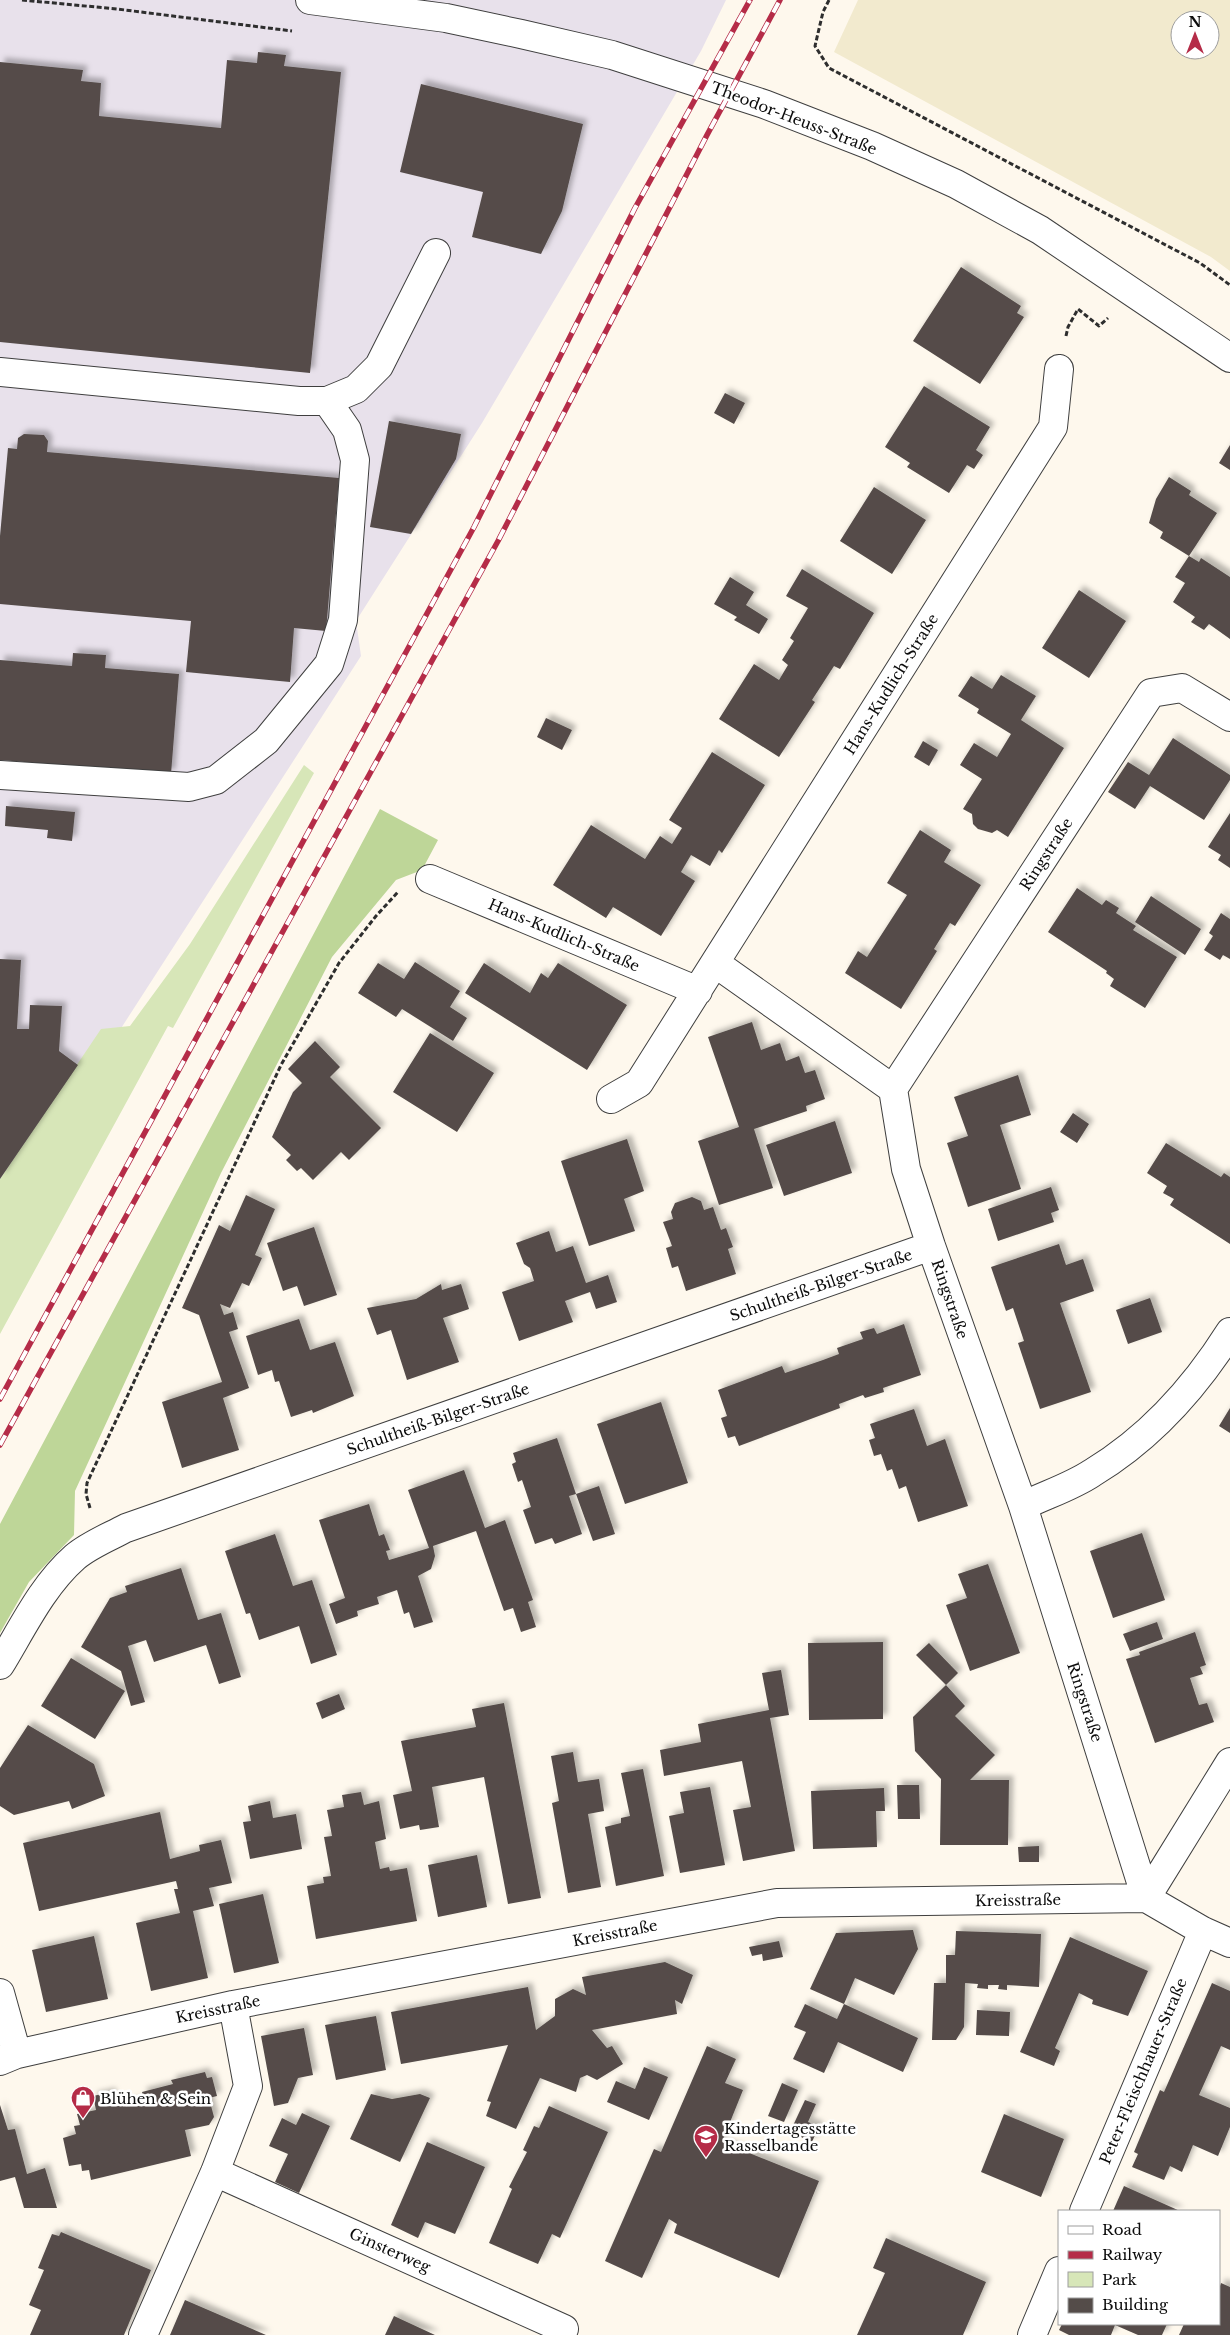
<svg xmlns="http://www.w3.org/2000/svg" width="1230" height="2335" font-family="'Libre Baskerville',serif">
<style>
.industrial{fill:#e8e1eb}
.farmland{fill:#f2eace;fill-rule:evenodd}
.green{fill:#d7e6b8}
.forest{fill:#bed698}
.building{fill:#544c49;filter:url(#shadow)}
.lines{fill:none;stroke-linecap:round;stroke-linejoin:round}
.minor-casing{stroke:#3f3f3f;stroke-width:30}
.path{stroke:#2e2e2e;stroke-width:3;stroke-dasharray:5 2.5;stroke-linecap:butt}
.minor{stroke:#fff;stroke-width:28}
.rail-casing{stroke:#b52c48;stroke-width:5.5}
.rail{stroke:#fff;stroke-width:4;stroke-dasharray:11;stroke-linecap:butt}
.labels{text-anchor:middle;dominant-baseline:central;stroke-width:5;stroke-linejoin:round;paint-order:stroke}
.street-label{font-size:15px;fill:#0c0c0c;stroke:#fff}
.poi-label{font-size:15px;fill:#0c0c0c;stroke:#fff;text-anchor:start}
</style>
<defs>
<filter id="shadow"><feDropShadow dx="4.5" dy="-4.5" stdDeviation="2.5" flood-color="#0004"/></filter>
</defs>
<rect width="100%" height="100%" fill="#fef8ed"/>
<path class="industrial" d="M0,0H726L701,51L482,423L356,621L361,656L0,1216Z"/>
<path class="farmland" d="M858,0H1230V271L1211,257L834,52ZM1180,20H1210V50H1180Z"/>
<path class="green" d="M304,765L314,773L173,1028L168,1026L0,1334V1179L101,1029L130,1026L190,944Z"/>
<path class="forest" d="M380,809L438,840L422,870L396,880L332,957L221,1173L75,1491L74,1535L29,1582L0,1633V1524Z"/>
<path class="building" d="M258,52L286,55L284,66L341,72L310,373L0,342V62L83,70L81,81L101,83L99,116L221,128L227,60L257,63Z
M421,84L583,124L562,211L541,254L472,237L483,192L400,172Z
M961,267L1021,306L1017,313L1024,317L980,384L913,341Z
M924,386L990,427L976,450L983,455L974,469L967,465L949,493L907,467L910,463L885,447Z
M725,393L745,403L734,424L714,413Z
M389,421L461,434L456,459L411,534L370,527Z
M24,434L44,435L48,441L47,452L339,478L326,631L294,628L290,682L186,672L191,621L0,604V536L8,448L17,449L18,438Z
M1230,445V470L1219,463Z
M1169,477L1191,491L1189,495L1217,513L1189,556L1160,538L1163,532L1149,523L1156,499Z
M874,487L926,520L892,574L840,541Z
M1189,556L1199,562L1201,558L1230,577V639L1209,624L1204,630L1191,622L1195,617L1173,602L1185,583L1175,577Z
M802,569L874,613L840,669L834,666L812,700L815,702L779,757L719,719L754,664L779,680L788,665L782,660L794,641L790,638L808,608L786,596Z
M730,577L754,592L746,605L768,619L759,634L734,620L737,617L714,604Z
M1079,590L1126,621L1089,678L1042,648Z
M73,653L106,655L105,668L179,674L171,774L0,760V660L72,666Z
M1001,675L1036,696L1021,720L1064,748L1008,837L997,830L992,833L978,829L973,824L972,814L963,809L982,779L960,765L974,743L997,757L1011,734L977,713L979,709L958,696L971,676L992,689Z
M546,718L572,730L562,750L537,737Z
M1173,738L1230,775V780L1204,820L1150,786L1135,809L1108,792L1128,762L1149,775Z
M923,741L938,750L929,766L914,757Z
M712,752L765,785L722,853L719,850L710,866L691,855L681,872L695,881L661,936L613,907L606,918L553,885L591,825L645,859L660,836L672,844L682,828L669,820Z
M6,806L75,812L72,841L47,838L48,830L5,826Z
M1230,813V868L1218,860L1221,855L1208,847Z
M920,830L951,850L944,862L981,885L955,926L950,923L934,949L937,951L901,1009L845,973L858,951L867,957L907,895L887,883Z
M1077,888L1102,905L1106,900L1119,908L1116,913L1136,926L1133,930L1177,957L1145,1008L1110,986L1114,979L1106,973L1107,971L1048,932Z
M1151,896L1201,929L1185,955L1135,922Z
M1221,913L1230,919V959L1223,955L1220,960L1204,950L1213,936L1209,933Z
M0,959L21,960L17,1029H29L30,1005L62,1006L59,1051L78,1065L0,1179Z
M415,962L460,991L450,1007L467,1018L453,1041L402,1009L396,1017L358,993L378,963L404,979Z
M484,963L530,993L541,973L548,978L558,963L627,1005L587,1070L465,993Z
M752,1022L761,1050L780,1043L786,1061L799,1056L805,1073L815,1070L825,1099L806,1106L807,1111L754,1129L773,1188L719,1205L698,1141L739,1127L708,1037Z
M430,1033L494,1073L457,1132L393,1092Z
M315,1041L340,1067L330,1077L381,1128L349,1160L341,1152L313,1180L301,1168L297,1171L286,1160L291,1155L272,1137L293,1092L302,1083L288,1069Z
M1018,1075L1031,1115L1000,1125L1021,1189L968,1207L947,1143L968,1136L954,1097Z
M1073,1113L1089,1124L1077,1143L1060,1132Z
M835,1121L852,1173L784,1196L766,1145Z
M627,1139L644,1191L624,1199L635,1231L589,1246L561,1161Z
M1166,1143L1221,1177L1224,1173L1230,1177V1244L1170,1205L1174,1199L1163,1193L1167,1186L1147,1173Z
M1051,1187L1059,1210L1051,1213L1054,1222L998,1241L988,1209Z
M246,1195L275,1209L255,1255L262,1258L249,1286L242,1283L230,1308L220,1304L224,1315L233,1312L238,1329L229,1332L249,1388L223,1398L239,1450L182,1468L162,1402L222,1382L199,1315L182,1308L219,1225L230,1231Z
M692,1197L701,1201L704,1210L713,1207L721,1230L726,1228L733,1247L728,1249L736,1274L686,1291L678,1266L672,1268L666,1248L672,1246L663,1222L673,1219L671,1212L675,1203Z
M314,1227L337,1295L304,1306L297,1286L283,1291L267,1243Z
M549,1231L556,1252L573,1246L586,1283L608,1275L617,1302L596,1309L590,1292L565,1301L573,1322L519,1341L502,1292L534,1281L530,1268L524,1264L516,1243Z
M1059,1244L1066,1265L1083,1259L1094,1291L1060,1303L1091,1392L1040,1409L1018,1343L1024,1341L1013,1308L1006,1311L991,1267Z
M441,1284L442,1290L461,1284L469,1309L443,1318L459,1362L407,1380L391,1330L377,1335L367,1308L416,1299Z
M1150,1298L1162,1332L1128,1344L1116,1310Z
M299,1319L310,1350L335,1342L354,1396L313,1413L312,1410L291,1417L279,1381L275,1382L272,1370L258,1375L246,1336Z
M904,1324L921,1375L883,1388L884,1392L865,1398L863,1395L839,1404L840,1408L739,1446L735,1436L728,1438L721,1418L727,1416L718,1390L782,1366L785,1373L823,1360L839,1354L837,1348L863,1339L860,1332L874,1328L877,1334Z
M661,1402L688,1483L625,1504L597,1424Z
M1230,1408V1433L1219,1426Z
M914,1409L927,1446L945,1439L968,1506L918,1522L906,1486L899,1489L892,1469L887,1471L881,1454L874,1456L869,1440L875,1438L870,1424Z
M557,1438L576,1494L569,1496L582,1534L555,1544L552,1538L535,1544L523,1510L531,1507L522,1480L518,1482L512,1464L516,1462L513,1453Z
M464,1470L485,1528L505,1520L533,1600L528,1602L536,1627L521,1632L513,1608L504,1611L476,1531L433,1546L435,1556L431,1569L418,1576L433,1622L414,1628L409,1612L404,1614L397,1590L377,1597L379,1604L357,1611L358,1616L336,1624L329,1604L345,1598L319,1520L369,1504L379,1536L384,1534L390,1550L386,1551L389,1560L429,1548L408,1490Z
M599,1486L615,1534L593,1541L576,1494Z
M1142,1533L1165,1600L1113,1618L1090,1551Z
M275,1534L293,1586L312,1580L337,1655L311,1664L299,1626L259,1640L250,1613L246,1614L225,1551Z
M988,1564L1020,1653L970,1671L946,1605L967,1598L958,1574Z
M181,1568L198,1620L221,1613L241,1677L219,1684L206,1645L154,1662L146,1640L128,1646L145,1702L131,1706L121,1671L81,1647L110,1598L127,1592L125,1586Z
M1157,1622L1163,1639L1130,1651L1123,1634Z
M1195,1632L1206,1665L1200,1667L1203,1674L1190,1678L1199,1705L1207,1703L1214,1722L1155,1743L1126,1659L1140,1655L1139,1652Z
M883,1642V1719L809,1720L808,1643Z
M929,1643L958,1673L946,1685L916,1655Z
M71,1658L125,1691L95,1739L41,1706Z
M781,1670L789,1715L770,1718L795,1851L743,1861L733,1810L751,1807L742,1761L664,1776L660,1750L701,1742L698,1724L769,1710L762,1673Z
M946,1685L965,1706L955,1716L995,1755L970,1780H1009L1008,1845H940L941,1779L915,1751L913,1717Z
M339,1694L345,1709L322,1719L316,1703Z
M504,1703L541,1898L508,1904L484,1777L432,1787L439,1827L420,1830L419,1825L400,1829L393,1795L412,1791L401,1741L476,1727L472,1709Z
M28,1725L94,1764L105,1796L72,1809L69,1801L14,1815L0,1806V1768Z
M573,1752L578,1782L599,1779L604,1811L588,1814L601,1887L568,1893L552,1803L559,1801L551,1756Z
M643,1769L664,1876L616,1886L605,1827L621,1823V1818L630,1816L621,1773Z
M897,1785H919L920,1819H898Z
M710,1787L725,1865L680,1873L669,1816L684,1813L680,1792Z
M884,1788L885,1811H876L877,1847L813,1849L811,1791Z
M361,1792L364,1805L379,1801L386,1839L375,1842L380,1869L389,1867L390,1871L407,1868L417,1921L316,1939L307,1886L324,1883L323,1877L331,1876L324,1837L332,1836L327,1810L344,1807L342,1795Z
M270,1801L273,1818L296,1814L302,1849L250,1859L243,1822L251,1821L248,1806Z
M160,1812L170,1859L200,1851L199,1845L221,1840L232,1883L209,1888L214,1906L193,1911L208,1978L151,1991L136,1923L180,1913L174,1889H178L176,1881L39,1911L23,1843Z
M1039,1846V1862H1019L1018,1847Z
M477,1855L487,1907L438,1917L428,1865Z
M263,1894L279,1963L234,1973L219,1904Z
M913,1930L918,1949L894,1995L855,1978L844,2004L810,1989L836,1933Z
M956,1931L1041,1934L1039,1987L1007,1985V1990L998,1989L999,1985H988V1989L977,1988L978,1984L965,1983L964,2027L956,2040H932L934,1983H946V1955H955Z
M94,1936L108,1999L46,2012L32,1950Z
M1070,1937L1148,1971L1128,2016L1092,2004L1093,2000L1079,1993L1055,2048L1060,2051L1054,2066L1020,2052Z
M779,1941L783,1957L763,1961L762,1954L752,1956L749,1947Z
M665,1962L693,1975L682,2004L675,2000L677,2014L592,2030L607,2048L612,2046L623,2064L597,2080L587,2075L580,2078L576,2092L540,2078L516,2129L486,2116L491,2102L487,2101L508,2045L401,2064L391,2012L528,1987L536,2030L555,2016V1999L573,1989L586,1995L582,1977Z
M1212,1983L1230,1991V2050L1221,2046L1199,2095L1230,2108V2127L1218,2156L1193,2145L1182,2172L1170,2166L1164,2180L1132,2167L1138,2154L1134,2152L1160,2090L1164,2092Z
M805,2004L837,2019L844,2004L918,2038L903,2072L838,2042L824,2073L793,2059L806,2032L794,2027Z
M977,2010L1010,2012L1009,2036L976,2035Z
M376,2016L386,2070L336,2080L325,2025Z
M304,2028L313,2075L298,2078L288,2103L274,2106L261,2036Z
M707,2046L736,2059L725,2083L743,2090L722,2142L819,2181L779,2278L674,2233L677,2224L669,2219L642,2278L605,2261L654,2149L661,2152Z
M644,2067L668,2077L649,2120L607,2102L616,2081L635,2089Z
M205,2072L207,2078L212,2077L217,2096L209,2098L214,2117L209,2125L185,2130L191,2156L91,2180L89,2170L82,2171L81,2164L69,2166L63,2138L76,2134L74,2126L80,2125L77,2114L96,2110L93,2096L111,2092L115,2106L144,2099L142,2092L173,2084L171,2080Z
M782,2083L798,2090L784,2122L768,2116Z
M371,2094L392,2099L420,2094L430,2098L400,2162L350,2139Z
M805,2100L816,2104L808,2122L819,2126L812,2142L790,2132Z
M0,2105L8,2130L15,2129L27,2174L45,2168L57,2208H24L15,2177L0,2181Z
M549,2106L608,2132L560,2238L552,2234L538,2264L489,2243L512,2189L509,2187L527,2152L523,2150L534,2126L539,2128Z
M302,2113L330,2126L299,2193L275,2182L288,2154L269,2146L282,2118L296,2125Z
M1004,2114L1064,2139L1041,2197L981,2172Z
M427,2142L485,2167L455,2234L425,2222L418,2238L391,2225Z
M1124,2186L1180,2211H1113Z
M61,2232L151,2270L124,2335H30L41,2310L29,2305L44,2270L38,2268L52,2234L59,2236Z
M886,2238L986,2282L963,2335H857L885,2273L873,2268Z
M1221,2283L1230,2287V2335H1179L1184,2324H1219V2289Z
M185,2300L266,2335H170Z
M394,2316L435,2335H385Z
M1062,2324H1167L1162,2335H1138L1115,2325L1111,2335H1069L1059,2330Z"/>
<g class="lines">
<defs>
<path id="minor" d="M310,0L446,18L521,34L612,55L764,104L872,146L956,184L1040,230L1230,358
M0,372L299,401H327L356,389L379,366L436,253
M0,775L189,787L216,780L266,741L329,664L343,620L355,460L347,430L327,401
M430,879L698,991
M715,963L893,1089L906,1169L931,1246L1023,1506L1146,1898
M893,1089L1151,693L1182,688L1230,717
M611,1099L639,1083L1053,427L1059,369
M1023,1506C1045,1495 1071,1487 1092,1473C1150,1438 1194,1389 1230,1332
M0,1665C22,1629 42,1586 75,1557C89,1545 109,1537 126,1528L931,1246
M1146,1898L1230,1762
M0,1993L17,2054
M0,2061L17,2054L233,2005L777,1903L1146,1898L1203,1931L1230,1943
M215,2172L564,2329
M1084,2211L1203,1931
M143,2335L215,2172L248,2086L233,2005
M1032,2335L1059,2271"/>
</defs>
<use href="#minor" class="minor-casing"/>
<path class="path" d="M22,0L117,9L292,31
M829,0L823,12L815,46L829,68L1200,263L1230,285
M1066,336L1068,327L1078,309L1099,326L1108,318
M90,1508L86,1494L87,1483L281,1065L339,963L376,916L398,892"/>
<use href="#minor" class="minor"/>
<defs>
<path id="rail" d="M0,1399L474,527L635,208L750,0
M0,1445L498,541L707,135L780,0"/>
</defs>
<use href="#rail" class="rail-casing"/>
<use href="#rail" class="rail"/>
</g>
<defs>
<symbol id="shop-pin" viewBox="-11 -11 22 30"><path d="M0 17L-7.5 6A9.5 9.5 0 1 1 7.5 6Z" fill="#b52c48" stroke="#fff"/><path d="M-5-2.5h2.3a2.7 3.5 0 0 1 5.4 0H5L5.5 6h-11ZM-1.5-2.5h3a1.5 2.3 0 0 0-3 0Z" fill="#fff"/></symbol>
<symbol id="school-pin" viewBox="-11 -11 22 30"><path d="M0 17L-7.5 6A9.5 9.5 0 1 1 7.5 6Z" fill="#b52c48" stroke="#fff"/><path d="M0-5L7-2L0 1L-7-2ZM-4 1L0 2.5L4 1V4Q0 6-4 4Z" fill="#fff"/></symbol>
</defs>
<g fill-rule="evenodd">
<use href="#shop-pin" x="69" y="2084" width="28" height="38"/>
<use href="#school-pin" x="692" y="2123" width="28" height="38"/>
</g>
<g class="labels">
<g class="street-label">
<text transform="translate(794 118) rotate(21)">Theodor-Heuss-Straße</text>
<text transform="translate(891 684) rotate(-58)">Hans-Kudlich-Straße</text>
<text transform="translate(1046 854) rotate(-57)">Ringstraße</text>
<text transform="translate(564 935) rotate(23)">Hans-Kudlich-Straße</text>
<text transform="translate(821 1285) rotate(-19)">Schultheiß-Bilger-Straße</text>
<text transform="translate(950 1299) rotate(71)">Ringstraße</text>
<text transform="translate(438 1419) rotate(-19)">Schultheiß-Bilger-Straße</text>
<text transform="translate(1085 1702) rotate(72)">Ringstraße</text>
<text transform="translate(1018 1900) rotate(-1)">Kreisstraße</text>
<text transform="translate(615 1933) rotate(-11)">Kreisstraße</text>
<text transform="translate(218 2009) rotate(-12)">Kreisstraße</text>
<text transform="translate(1143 2071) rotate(-67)">Peter-Fleischhauer-Straße</text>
<text transform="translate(390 2250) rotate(24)">Ginsterweg</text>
</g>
<g class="poi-label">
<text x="100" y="2098">Blühen &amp; Sein</text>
<text x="724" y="2128">Kindertagesstätte<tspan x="724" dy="17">Rasselbande</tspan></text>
</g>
</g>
<rect x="1058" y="2210" width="162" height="115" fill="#ffffff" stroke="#9e9e9e"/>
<rect x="1068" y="2226" width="25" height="8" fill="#ffffff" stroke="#9e9e9e"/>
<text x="1102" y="2235" font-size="15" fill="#0c0c0c">Road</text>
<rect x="1068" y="2251" width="25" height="8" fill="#b52c48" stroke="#9e9e9e"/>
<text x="1102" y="2260" font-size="15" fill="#0c0c0c">Railway</text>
<rect x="1068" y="2272" width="25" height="15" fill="#d7e6b8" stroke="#9e9e9e"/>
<text x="1102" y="2285" font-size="15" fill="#0c0c0c">Park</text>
<rect x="1068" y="2298" width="25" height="15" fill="#544c49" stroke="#9e9e9e"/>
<text x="1102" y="2310" font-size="15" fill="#0c0c0c">Building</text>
<g transform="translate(1195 35)"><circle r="24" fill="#ffffff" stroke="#9e9e9e"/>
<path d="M0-4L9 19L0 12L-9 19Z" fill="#b52c48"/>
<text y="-8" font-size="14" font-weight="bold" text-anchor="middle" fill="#0c0c0c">N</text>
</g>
</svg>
